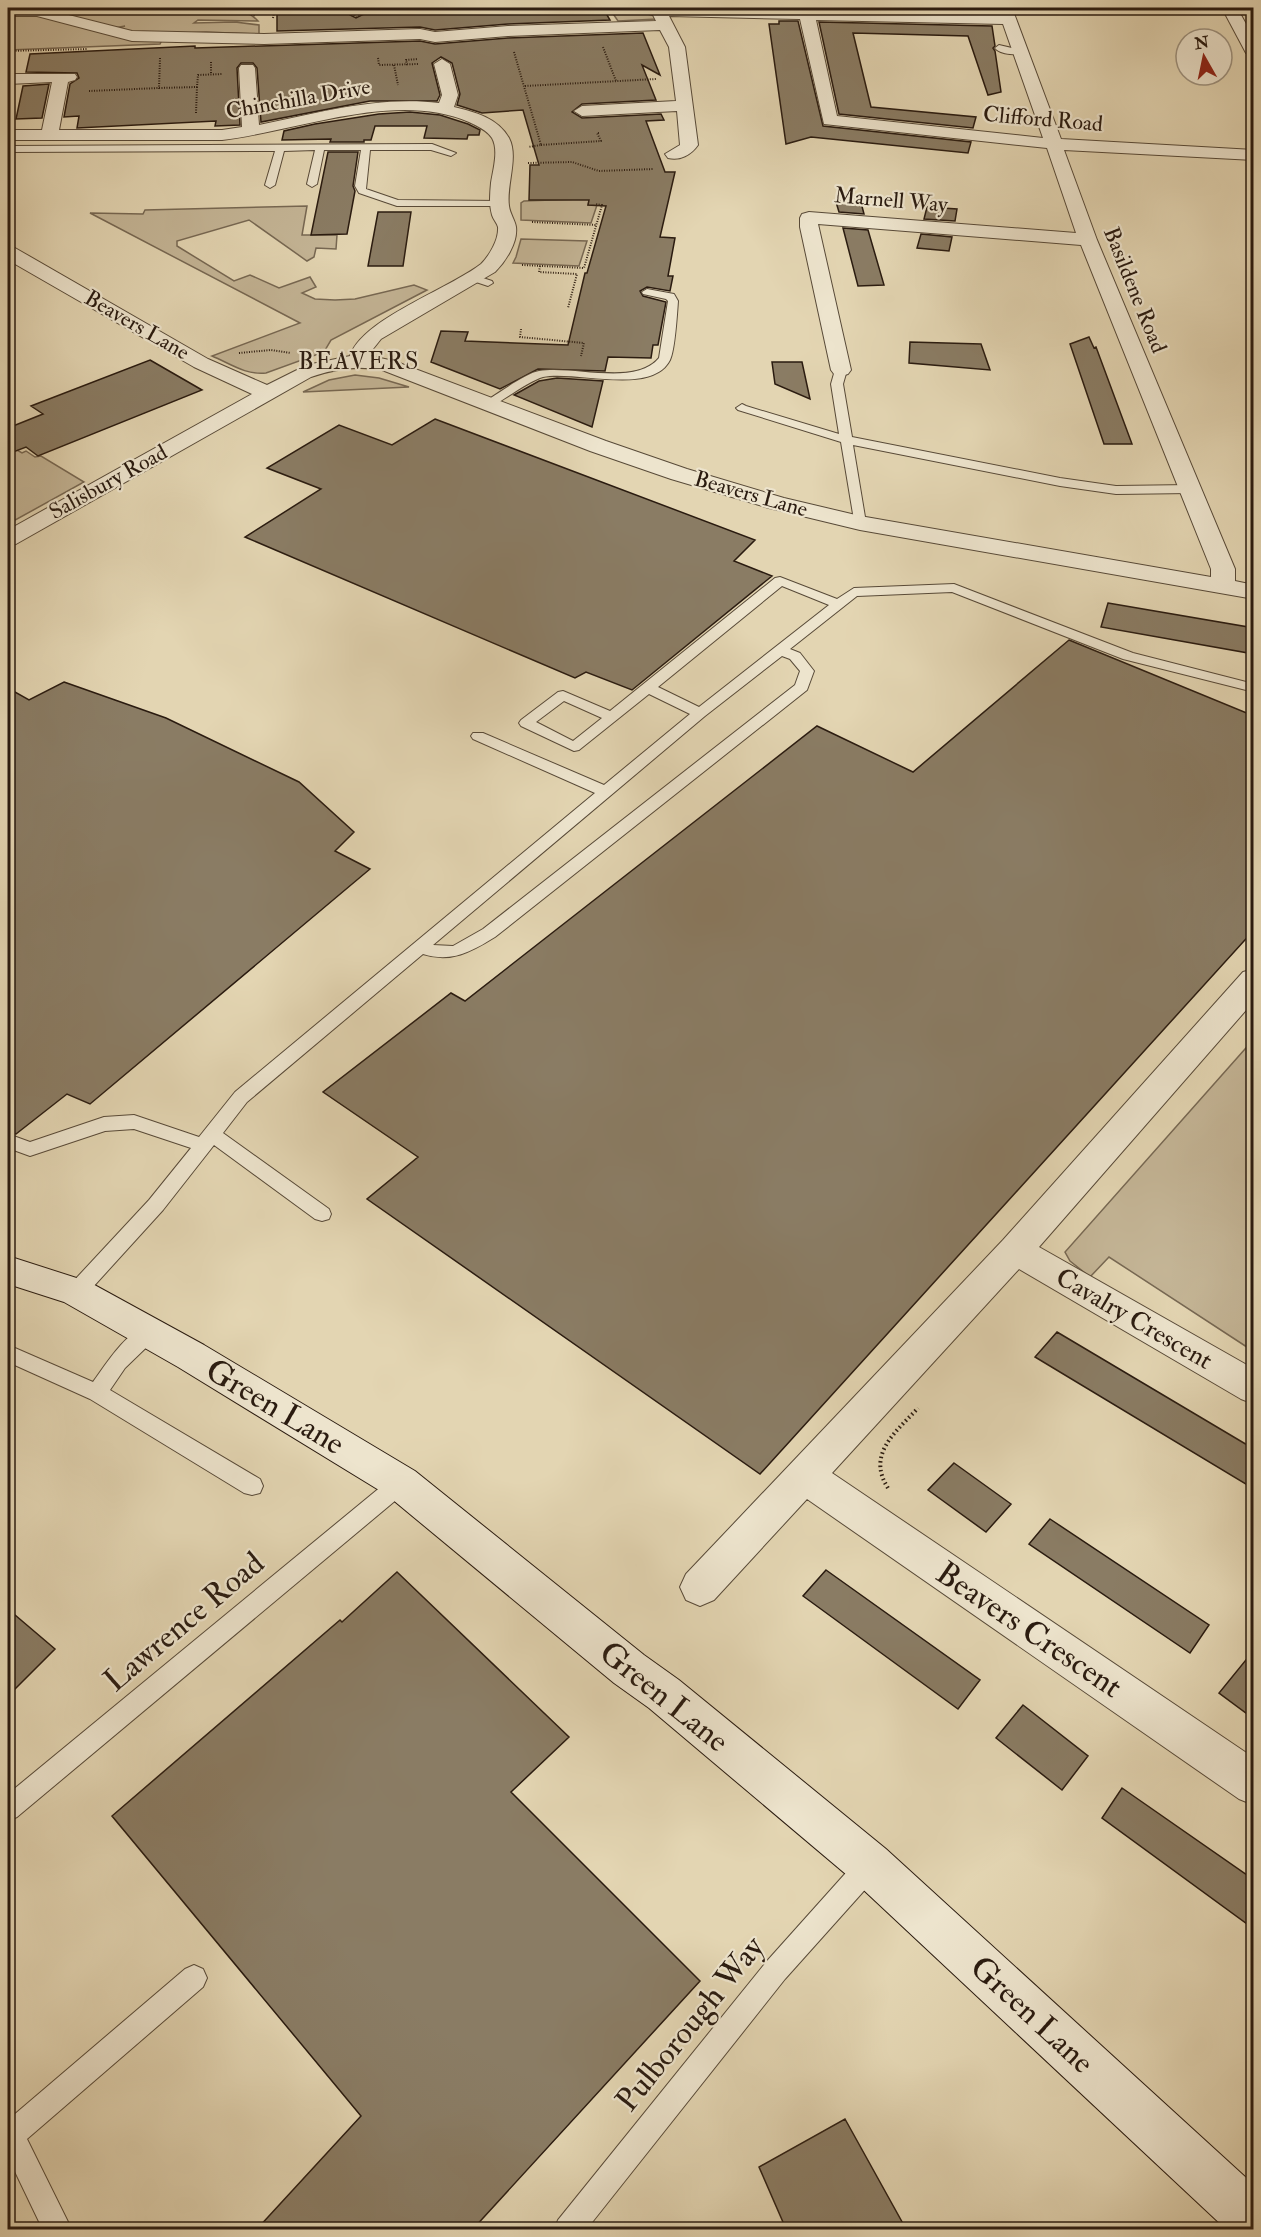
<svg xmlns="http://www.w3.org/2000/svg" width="1261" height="2237" font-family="'IM FELL Double Pica',serif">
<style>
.green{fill:#c4b596;stroke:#776853;stroke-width:1.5}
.building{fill:#8a7c64;stroke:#2a1b10;stroke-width:1.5}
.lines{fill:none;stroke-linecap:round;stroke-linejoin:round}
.lane-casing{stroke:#584a38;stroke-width:2}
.street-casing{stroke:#584a38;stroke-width:2}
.secondary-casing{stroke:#2a1b10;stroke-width:2}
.path-far1{stroke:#2a1b10;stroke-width:2;stroke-dasharray:1 1.5;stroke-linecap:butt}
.path{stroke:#2a1b10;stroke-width:4;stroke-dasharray:1.5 3;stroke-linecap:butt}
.lane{fill:#ede4cd;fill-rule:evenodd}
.street{fill:#ede4cd;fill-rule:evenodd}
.secondary{fill:#ede4cd;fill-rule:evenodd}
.labels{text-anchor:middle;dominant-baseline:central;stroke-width:4.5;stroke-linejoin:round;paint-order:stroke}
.far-street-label{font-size:22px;fill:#2a1b10;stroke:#ede4cd}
.far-quarter-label{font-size:24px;letter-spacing:1.5px;fill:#2a1b10;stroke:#ede4cd}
.street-label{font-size:26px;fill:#2a1b10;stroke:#ede4cd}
.near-street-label{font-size:32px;fill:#2a1b10;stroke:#ede4cd}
</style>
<rect width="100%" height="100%" fill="#e3d5b2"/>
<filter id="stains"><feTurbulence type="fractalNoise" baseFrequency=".00333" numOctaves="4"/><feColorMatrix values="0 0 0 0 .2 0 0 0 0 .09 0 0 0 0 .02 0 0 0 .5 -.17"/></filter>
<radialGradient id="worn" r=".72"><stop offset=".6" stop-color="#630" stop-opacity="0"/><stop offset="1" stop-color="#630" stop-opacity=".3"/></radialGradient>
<path class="green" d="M186,8C207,8 243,3 258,21L198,20L194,23L235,22L259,25V34L206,32L138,35L113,30L125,26L109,29L70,16L71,13Z
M609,8C624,8 646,6 657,19L618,21Z
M37,15L163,38L160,44L8,50L14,16Z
M608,198L589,201L588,205H597L591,223L521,220V203L524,201Z
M307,206L302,235H337L336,249L316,248L314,257L307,261L249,220L177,241V246L234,281L250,275L279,288L310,277L316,287L302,293L315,299L335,300L355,299L414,285L427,290L331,340L324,352L266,373C245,375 231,364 212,356L300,323L90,213L143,214L145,210Z
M521,239L587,241L579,266L513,263L516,257Z
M355,375L379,378L409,387L303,392L329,380Z
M8,445L22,453L26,451L35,457L41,456L84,482L8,524Z
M1253,1040V1351L1109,1257L1090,1277L1070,1261L1065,1252Z"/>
<path class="building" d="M312,8H348L350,15L356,18L366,13V8H462V10L603,8L610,20L508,24L435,30L420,27L277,31V13L312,12Z
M779,8H989L990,13L779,9Z
M779,21H798L823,126L971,142L968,153L811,137L786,144L769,24H779Z
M819,22L992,26L995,46L993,48L995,51L1001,92L988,95L968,36L853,33L871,107L976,117L973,128L839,114Z
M643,33L660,75L642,65L656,100L582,104L572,112L582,118L661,114L664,120L646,121L665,172H675L660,237L675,238L668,276H673L670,291L647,287L640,291L643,296L666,302L658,345H653L651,358L608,357L605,371L538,369L500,389L431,362L441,331L468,332L465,341L568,345L585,273H587L606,206L588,205L589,200H529L530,165H539L523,110L482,113L457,105L460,94L452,63L441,57L432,63L440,95L437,101H370L261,122L257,68L253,63H241L237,68L240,125L215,126L216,121L77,128L79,116L64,117L70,84L79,78L77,73L26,72L30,54L195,46V48L420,41L435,44L508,38Z
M49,84L42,118L16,119L23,86Z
M410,112L440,115L468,124L480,130L479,135H468L467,139L424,138L427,126H375L371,140H364V142H330L331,139L282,140L284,131L315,124L379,114Z
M328,152H358L353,186L355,191L347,234L311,235Z
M859,195L864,214L839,212L836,202Z
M927,207L957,209L955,221L924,219Z
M378,212H411L403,266H368Z
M843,228L868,230L884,285L858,286Z
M921,234L952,237L949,251L917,248Z
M1089,337L1094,348L1096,347L1132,444H1104L1070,344Z
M910,342L981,344L990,370L909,363Z
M150,360L202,390L38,456L26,447L8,454V428L43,414L31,406Z
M772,362H802L810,399L775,384Z
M557,378L603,381L592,427L514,395L539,381Z
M435,419L755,540L734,561L772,576L632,690L586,672L575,678L245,537L321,489L267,468L339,425L392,445Z
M1108,603L1254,628V654L1101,627Z
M1069,640L1254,716V930L760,1474L367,1199L418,1157L323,1092L451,993L465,1001L817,726L913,772Z
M64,682L166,718L299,782L354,832L335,851L370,869L90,1104L67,1094L16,1134L8,1132V688L29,700Z
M1057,1332L1254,1449V1489L1035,1357Z
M954,1463L1011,1504L986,1532L928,1490Z
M1050,1519L1209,1625L1190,1653L1029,1544Z
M826,1570L980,1680L958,1709L803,1596Z
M397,1572L569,1737L511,1792L700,1981L473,2229H257L361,2116L112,1816L340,1620L342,1622Z
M8,1609L55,1649L8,1696Z
M1254,1650V1719L1219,1693Z
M1023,1705L1088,1756L1062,1790L996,1738Z
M1122,1788L1254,1880V1929L1102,1818Z
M845,2119L906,2229H786L759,2167Z"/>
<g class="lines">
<defs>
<path id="lane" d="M999,45L1025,51C1018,56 1001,55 995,48Z
M432,144L456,153L451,156L431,150H370L366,189L398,200L500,201L504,202V206H397L359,193L355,186L361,150H324L317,184L312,187L307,184L315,150L284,151L275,185L270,188L265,185L275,151L8,152V146Z
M474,275L492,281L493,283L488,286L470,280L469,278Z
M647,289L674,294L678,301C677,315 675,350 670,360C652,396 574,370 543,377C531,380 503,400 491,407H483V403C496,395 526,373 539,371C573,365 635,387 659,358L668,301L666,299L643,294L642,292Z
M841,367L847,370L843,384L852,437L1060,478L1116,486L1191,485L1197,489L1191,493L1116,494L1060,486L853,445L866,523L860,527L855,526L841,442L738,410L736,408L742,404L746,406L839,434L831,384L835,370Z
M780,577L837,599L854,588L954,584L1133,653L1254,684V692L1123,659L952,592L857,596L790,649L800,653L814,671L807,690L495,937C471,952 451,963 423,954L247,1102L223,1133L329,1209L331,1214L329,1219L322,1221L315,1219L214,1145L163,1210L83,1298L76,1300L69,1298L66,1292L69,1286L149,1200L191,1148L134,1129L105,1131L30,1156L8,1148V1134L30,1142L104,1117L134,1115L199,1137L235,1092L595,793L473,739L471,736L473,733H483L604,785L690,714L649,694L579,750L574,751L521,726L519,723L521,720L558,692L563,691L610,711L775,578ZM782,586L829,605L699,707L658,687ZM782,656L790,659L800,671L795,685L483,929L453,946L433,945L705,716ZM564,701L602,718L573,741L536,722Z
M148,1325L155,1327L158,1333L155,1339L125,1368L110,1390L260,1479L263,1486L260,1493L252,1495L244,1493L90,1399L8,1362V1345L93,1382C106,1364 126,1332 148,1325Z
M401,1474L408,1476L412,1483L408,1490L17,1817L8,1821V1794L394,1476Z
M870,1853L879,1856L882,1865L879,1874L785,1979L586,2230H554L558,2220L767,1961L861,1856Z
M194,1965L203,1969L207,1978L203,1987L27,2139L72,2230H43L8,2157V2120L185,1969Z"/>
<path id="street" d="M8,8H41L132,31L264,34L420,29L435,32L508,26L656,21L653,15L634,11L632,8L1000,15L998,8H1012L1061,139L1254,150V160L1064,150L1097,240L1235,569V581L1254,585V599L860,530L769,508L671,479L590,451L382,370C357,365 334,369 311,377L16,544L8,546V530L252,394L194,367L8,260V246L15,248L208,359L267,385L307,365L350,356C362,319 449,289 481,264C489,256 499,240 498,227C497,223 493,219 492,215C489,204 490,194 491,183C493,170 499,150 492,138C487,130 477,126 469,122C396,90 298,131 222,140H8V130H42L52,82L8,84V74H75L77,77L75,80L68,82L59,130H222L242,127L239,68L241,65H253L255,68L259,125C319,113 377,96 439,103L442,95L434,64L442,59L450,64L458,95L454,107C475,112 498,118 509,138C519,157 506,185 509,206C510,214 515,220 516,227C518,243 505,262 495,272L381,339L373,349L371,356L394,361L606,441L687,469L784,498L860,516L1211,577V569L1081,245L818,224L851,370L848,374L841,376L834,374L831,370L800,227V218L802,214L809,212L1076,233L1047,148L824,124L800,19L669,16L685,47L698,145C691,155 680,161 668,158L665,154L680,145L677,111L582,116L574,111L582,106L676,101L669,47L660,30L508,36L435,42L420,39L264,44L132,41L37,16H8ZM816,20L1003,24L1043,138L837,116Z
M350,8H364L365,11L357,16L352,14Z
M1222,8H1237L1254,38V58L1246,53Z
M1254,969V1001L1039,1247L1254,1369V1404L1241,1399L1019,1269L832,1473L1254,1758V1805L1239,1799L807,1499L714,1600L700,1606L686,1600L680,1587L686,1574L1003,1240L1243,972Z"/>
<path id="secondary" d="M8,1256L89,1282L204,1345L415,1471L644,1655L679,1680L886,1849L1254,2185V2230H1227L854,1881L649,1708L614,1683L387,1495L178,1367L64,1302L8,1284Z"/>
</defs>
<use href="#lane" class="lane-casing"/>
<use href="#street" class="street-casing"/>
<use href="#secondary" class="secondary-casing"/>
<path class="path-far1" d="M235,8L256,16
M126,10L171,8
M380,10H414
M425,10H437
M273,18L274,12L293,11V8
M603,47L616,81
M8,51L88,49
M514,52L541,145L528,147
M160,58L159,88L197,87L198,75L222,74
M378,58L379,65L419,64
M211,62V74
M394,65L398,85
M407,65L406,60L418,59
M525,86L656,79
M89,91L159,88
M196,113L197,87
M541,145L601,141L597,133H599
M528,163L572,162L599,171L654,169
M532,222L596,225
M522,265L584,268L602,205L595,204
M540,266L539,272L577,274L568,308
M521,329L520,337L584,343L581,356
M239,353L271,350L291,353"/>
<path class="path" d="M888,1488C866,1454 896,1432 918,1408"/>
<use href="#lane" class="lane"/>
<use href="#street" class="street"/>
<use href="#secondary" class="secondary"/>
</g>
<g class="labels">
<g class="far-street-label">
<text transform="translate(298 99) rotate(-10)">Chinchilla Drive</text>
<text transform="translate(1043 119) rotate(5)">Clifford Road</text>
<text transform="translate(891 200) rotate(5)">Marnell Way</text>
<text transform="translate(1135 290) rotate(68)">Basildene Road</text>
<text transform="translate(137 325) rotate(30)">Beavers Lane</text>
<text transform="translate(108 482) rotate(-29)">Salisbury Road</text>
<text transform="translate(751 494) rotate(16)">Beavers Lane</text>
</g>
<g class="far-quarter-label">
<text x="359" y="361">BEAVERS</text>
</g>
<g class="street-label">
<text transform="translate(1134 1319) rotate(30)">Cavalry Crescent</text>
</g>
<g class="near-street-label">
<text transform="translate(275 1407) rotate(31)">Green Lane</text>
<text transform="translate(184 1622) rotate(-40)">Lawrence Road</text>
<text transform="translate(1029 1630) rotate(34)">Beavers Crescent</text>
<text transform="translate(664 1697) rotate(39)">Green Lane</text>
<text transform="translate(1032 2015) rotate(43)">Green Lane</text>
<text transform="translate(690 2024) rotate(-51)">Pulborough Way</text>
</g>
</g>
<rect width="1261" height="2237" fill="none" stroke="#e3d5b2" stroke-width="30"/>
<rect x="9" y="9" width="1243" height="2219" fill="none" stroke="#2a1b10" stroke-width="3"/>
<rect x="15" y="15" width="1231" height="2207" fill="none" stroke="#2a1b10" stroke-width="1.5"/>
<g transform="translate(1204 57) rotate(351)"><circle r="28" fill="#ede4cd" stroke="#9f9481" stroke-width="1.5"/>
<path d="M0-4.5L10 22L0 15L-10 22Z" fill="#8f2418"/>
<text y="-9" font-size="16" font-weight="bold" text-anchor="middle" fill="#2a1b10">N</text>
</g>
<rect width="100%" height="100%" filter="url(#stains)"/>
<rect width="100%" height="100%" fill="url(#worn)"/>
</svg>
